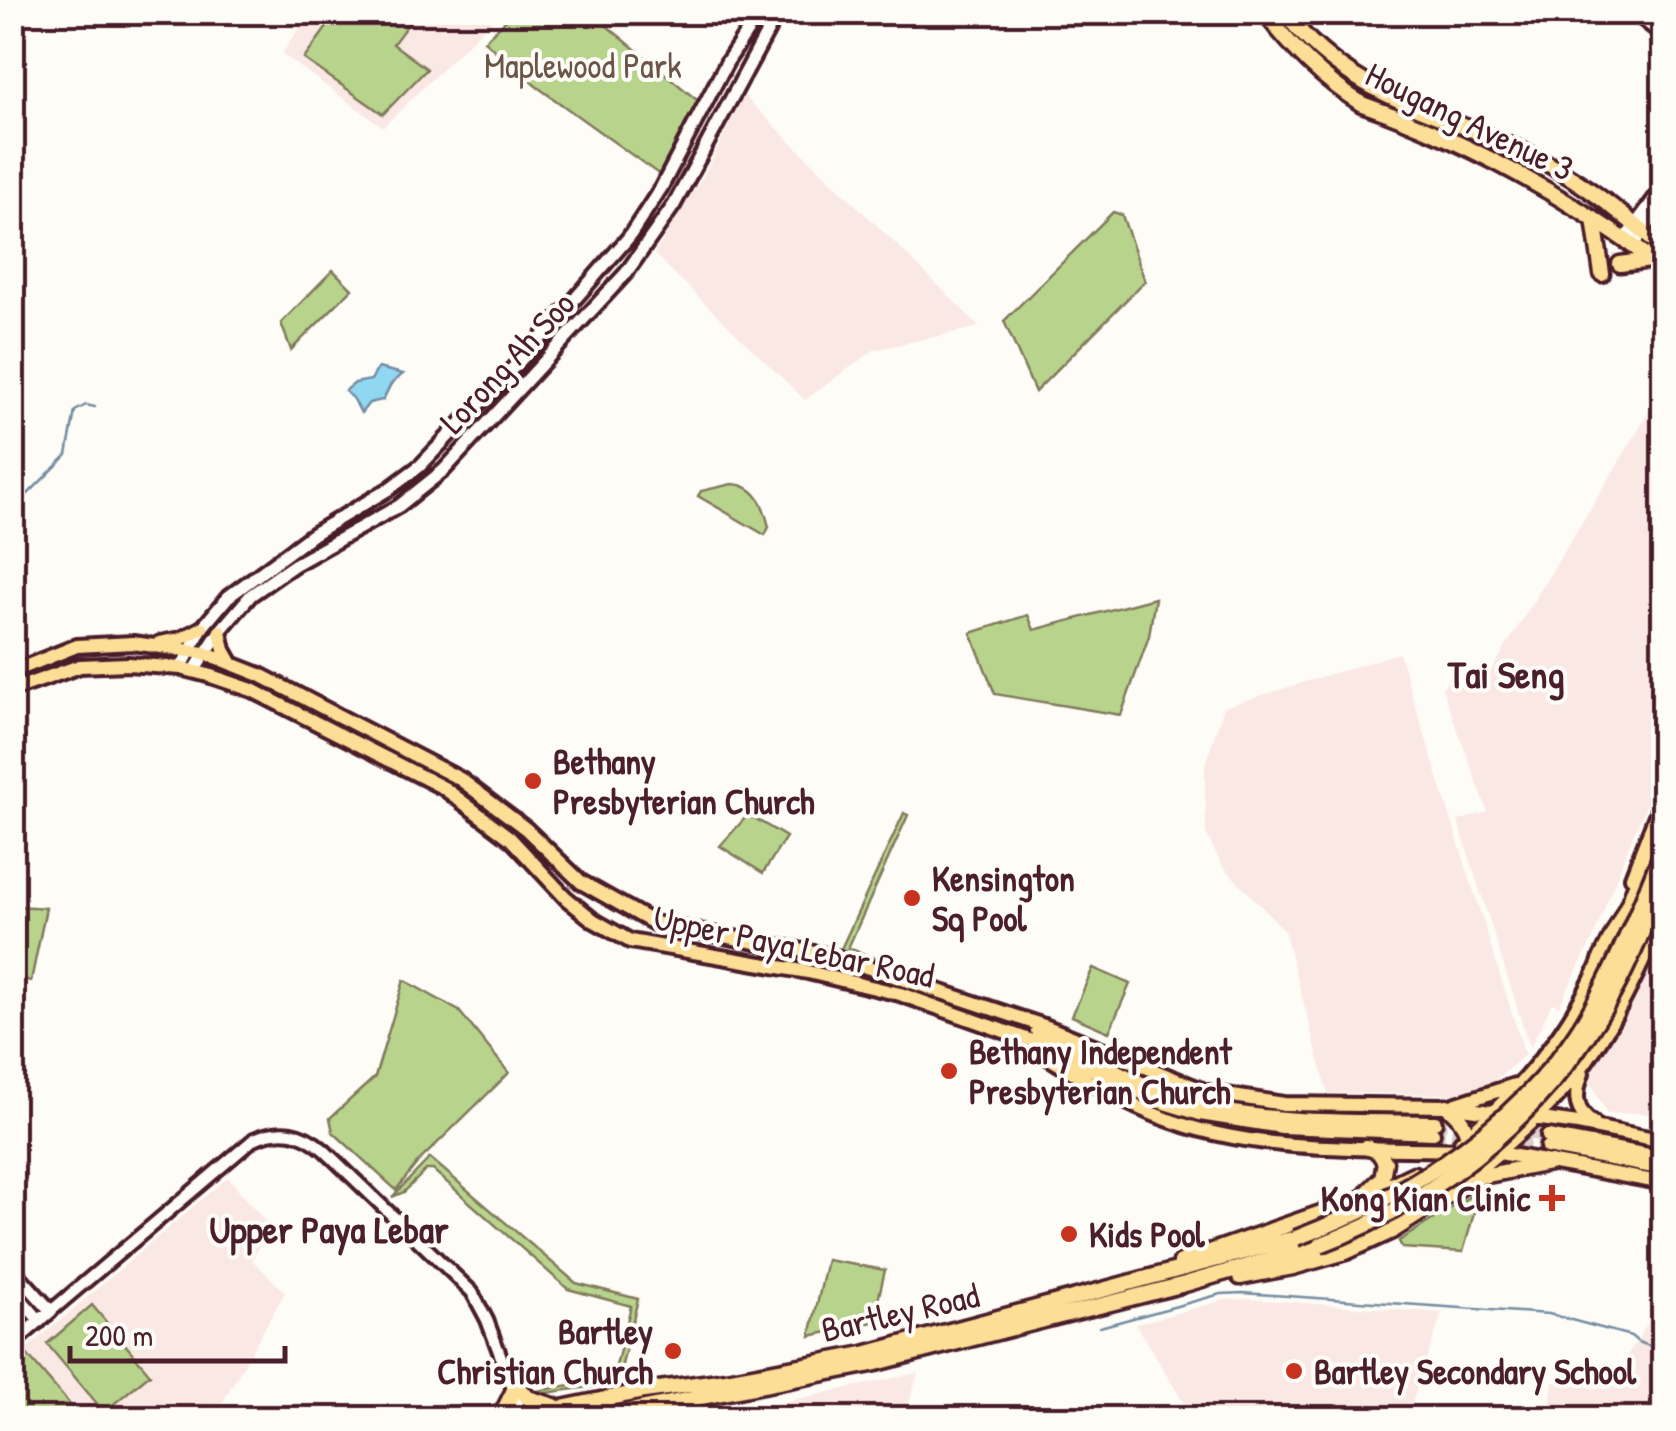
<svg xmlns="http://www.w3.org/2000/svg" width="1676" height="1431" font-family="'Patrick Hand',sans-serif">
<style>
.built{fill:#fae8e4}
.green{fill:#b8d48c;stroke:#817a5c;stroke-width:2.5}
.water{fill:#90d7f2;stroke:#748da2;stroke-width:2.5}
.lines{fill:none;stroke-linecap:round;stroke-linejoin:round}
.stream{stroke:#748da2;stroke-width:2.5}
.primary-tunnel{stroke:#d9d0ce;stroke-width:12;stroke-dasharray:12 6;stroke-linecap:butt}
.tertiary-casing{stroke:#4a1f2b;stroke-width:18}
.secondary-casing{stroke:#4a1f2b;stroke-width:19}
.primary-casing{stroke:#4a1f2b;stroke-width:20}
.trunk-casing{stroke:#4a1f2b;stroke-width:21}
.tertiary{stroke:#fdfcf7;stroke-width:10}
.secondary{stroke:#fdfcf7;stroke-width:11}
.primary{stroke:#fcde96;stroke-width:12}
.trunk{stroke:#fcde96;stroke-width:14}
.trunk-bridge-casing{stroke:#4a1f2b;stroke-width:21;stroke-linecap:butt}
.trunk-bridge{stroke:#fcde96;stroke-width:14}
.poi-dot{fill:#c8321e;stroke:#fdfcf7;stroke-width:4}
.labels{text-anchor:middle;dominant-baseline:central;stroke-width:8;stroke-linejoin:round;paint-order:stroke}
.park-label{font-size:35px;fill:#6b5548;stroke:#fdfcf7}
.street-label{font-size:35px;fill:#4a1f2b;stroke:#fdfcf7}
.poi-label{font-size:35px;font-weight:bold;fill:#4a1f2b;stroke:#fdfcf7;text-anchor:start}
.neighbourhood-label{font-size:38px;font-weight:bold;fill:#4a1f2b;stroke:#fdfcf7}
</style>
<rect width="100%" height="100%" fill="#fdfcf7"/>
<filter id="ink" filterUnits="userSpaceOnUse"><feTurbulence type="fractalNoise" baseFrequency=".01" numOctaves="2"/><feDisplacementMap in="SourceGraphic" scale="20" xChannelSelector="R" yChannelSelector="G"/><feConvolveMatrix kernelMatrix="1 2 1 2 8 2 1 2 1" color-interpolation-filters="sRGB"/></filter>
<g filter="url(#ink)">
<path class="built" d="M310,13H499L383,127L282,54Z
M744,96L956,303L979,327L874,350L805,400L654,254L705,173Z
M1663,390V770L1633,835L1593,938L1559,1006L1552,1003L1530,1048L1458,821L1488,812L1442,688L1453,673L1480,689Z
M1399,653L1525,1055L1491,1084L1454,1094L1328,1093L1284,930L1222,865L1206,833L1205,765L1224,707Z
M1663,785V1116L1639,1113L1607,1114L1589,1079L1546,1052L1627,885Z
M228,1177L269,1226L252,1260L285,1292L222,1403L181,1418H98L90,1408L77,1413L24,1351Z
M1248,1299L1442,1313L1407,1418H1193L1136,1324L1225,1300Z
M1663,1299V1418H1549L1553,1382L1606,1389Z
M918,1373L905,1418H727L728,1414Z"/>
<path class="green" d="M337,13H416L393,44L427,69L383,114L304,59Z
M543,13H606L601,21L703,105L664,178L536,86L484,41L507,19Z
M1113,212L1122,215L1145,281L1035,392L1004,321Z
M333,270L352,289L291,350L281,323Z
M732,484C757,485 764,506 769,527L765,535L698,496L701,491Z
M1155,598L1149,636L1121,715L995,694L971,633L1028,615L1034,630Z
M904,813L908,815L848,948L915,973L887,968L840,951Z
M746,817L754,818L786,837L763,873L720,846Z
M17,906L46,908L31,981L13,977V926Z
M1093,968L1130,984L1109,1032L1072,1016Z
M404,980L459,1011L509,1073L418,1162L396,1190L333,1132L330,1118L375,1077Z
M430,1158L576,1283L638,1299L619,1377L610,1385C584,1388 557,1390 532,1396C509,1402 487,1418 466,1418C511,1392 558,1387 609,1379L614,1374L631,1306L568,1289L433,1170H426L404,1192L392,1197Z
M1481,1189L1463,1252L1402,1248L1399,1241Z
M827,1260L885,1270L873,1322L810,1336Z
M92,1305L150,1374L104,1412L47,1344Z
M24,1351L77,1413V1418H13V1360Z"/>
<path class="water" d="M378,368L403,374L391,384L383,400L369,403L361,413L353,398L345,391L355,383L371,380Z"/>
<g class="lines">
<path class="stream" d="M12,502L28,494L67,455L75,411L86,405L95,407
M1100,1327L1221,1294L1243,1293L1549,1314L1631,1336L1638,1342L1664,1351"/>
<path class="primary-tunnel" d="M1435,1122L1472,1126
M1512,1131L1548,1136
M1433,1133L1475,1138
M1500,1141L1547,1147"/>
<defs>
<path id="tertiary" d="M51,1311L254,1139C281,1127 302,1131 324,1150L472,1292L487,1320L518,1402L514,1410L517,1418"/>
<path id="secondary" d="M1634,12L1664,36
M1653,12L1664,21
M1625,239L1664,186
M1633,245L1664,203
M181,668L202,628L228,597L313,534L389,489L420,466L533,347L629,237L661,188L727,62L760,12
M194,671L220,631L251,595L294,565L399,506L444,470L626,273L674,205L778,12
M12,1268L51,1311L12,1344
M12,1289L40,1321"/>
<path id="primary" d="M220,631L224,650L232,664
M160,643L181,639L202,628
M12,672L77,646L133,643L204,653L260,675L460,779L526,829L581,882L654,923L836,957L1047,1027L1207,1092L1284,1104L1447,1106L1578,1124L1664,1141
M12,690L80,666L128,664L181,668L208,675L252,690L444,788L510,838L566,898L593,920L630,941L808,972L900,994L1032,1041L1161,1102L1200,1114L1282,1127L1433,1133
M1632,877L1664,795
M1037,1031C1092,1056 1146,1091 1205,1106C1279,1124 1359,1120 1435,1122
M1039,1052C1078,1075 1118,1101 1161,1117C1256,1154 1363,1147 1464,1150
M1582,1073C1574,1094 1574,1112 1594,1124
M1454,1105L1515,1085
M1548,1136L1664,1158
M1461,1142C1520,1091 1575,1026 1604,952
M1547,1147L1664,1169
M1489,1151L1664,1183
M1499,1151C1521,1131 1545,1111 1565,1088C1609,1037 1637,975 1664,914"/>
<path id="trunk" d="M1264,12C1293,49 1322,79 1362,104C1470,142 1571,199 1664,268
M1284,12C1353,101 1439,110 1533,156C1580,179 1625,215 1664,250
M1594,219L1602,274
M1620,264L1651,260
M1601,959L1628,905L1664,813
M1447,1106C1463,1119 1471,1133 1469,1154
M1366,1147L1378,1151L1385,1162L1382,1178L1368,1192
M1468,1177L1499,1151
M1181,1262L1364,1198L1414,1174
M1240,1277L1293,1267L1346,1252L1392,1231L1477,1177L1550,1163
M510,1377L528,1398L554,1406
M500,1418L514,1390
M513,1418L644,1391L726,1380L864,1354L1296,1238
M593,1418L872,1364L1185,1284L1320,1245"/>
</defs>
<use href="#tertiary" class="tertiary-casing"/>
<use href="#secondary" class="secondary-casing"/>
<use href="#primary" class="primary-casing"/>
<use href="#trunk" class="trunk-casing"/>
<use href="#tertiary" class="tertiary"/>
<use href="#secondary" class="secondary"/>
<use href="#primary" class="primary"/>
<use href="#trunk" class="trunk"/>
<defs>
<path id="trunk-bridge" d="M1296,1238C1413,1194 1529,1120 1592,1008C1620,957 1642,902 1664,847
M1320,1245C1448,1196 1554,1106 1618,984C1636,950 1649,914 1664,878"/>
</defs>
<use href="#trunk-bridge" class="trunk-bridge-casing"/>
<use href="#trunk-bridge" class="trunk-bridge"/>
</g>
</g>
<g class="poi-dot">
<circle cx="533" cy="781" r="10"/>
<circle cx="912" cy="898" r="10"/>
<circle cx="949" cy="1071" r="10"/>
<path d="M1547 1183h10v10h10v10h-10v10h-10v-10h-10v-10h10z"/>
<circle cx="1069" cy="1234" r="10"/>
<circle cx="673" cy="1351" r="10"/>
<circle cx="1294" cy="1371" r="10"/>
</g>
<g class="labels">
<g class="park-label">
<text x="583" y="65">Maplewood Park</text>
</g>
<g class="street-label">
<text transform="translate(1470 121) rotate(26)">Hougang Avenue 3</text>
<text transform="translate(507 362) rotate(-47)">Lorong Ah Soo</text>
<text transform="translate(794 946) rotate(12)">Upper Paya Lebar Road</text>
<text transform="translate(900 1312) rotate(-13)">Bartley Road</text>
</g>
<g class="poi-label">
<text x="553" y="761">Bethany<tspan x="553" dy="40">Presbyterian Church</tspan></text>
<text x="932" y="878">Kensington<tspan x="932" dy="40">Sq Pool</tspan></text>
<text x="969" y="1051">Bethany Independent<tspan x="969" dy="40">Presbyterian Church</tspan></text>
<text x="1530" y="1198" text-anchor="end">Kong Kian Clinic</text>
<text x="1089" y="1234">Kids Pool</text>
<text x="653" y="1331" text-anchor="end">Bartley<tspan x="653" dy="40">Christian Church</tspan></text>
<text x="1314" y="1371">Bartley Secondary School</text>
</g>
<g class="neighbourhood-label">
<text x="1506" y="674">Tai Seng</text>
<text x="329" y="1229">Upper Paya Lebar</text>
</g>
</g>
<rect width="1676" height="1431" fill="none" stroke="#fdfcf7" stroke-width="50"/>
<rect x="25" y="25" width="1626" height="1381" fill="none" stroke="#4a1f2b" stroke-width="4" filter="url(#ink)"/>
<path d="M70 1346v15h215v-15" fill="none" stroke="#4a1f2b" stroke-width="5"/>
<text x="85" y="1346" font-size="30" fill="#4a1f2b" stroke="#fdfcf7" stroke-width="8" paint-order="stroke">200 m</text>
</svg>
